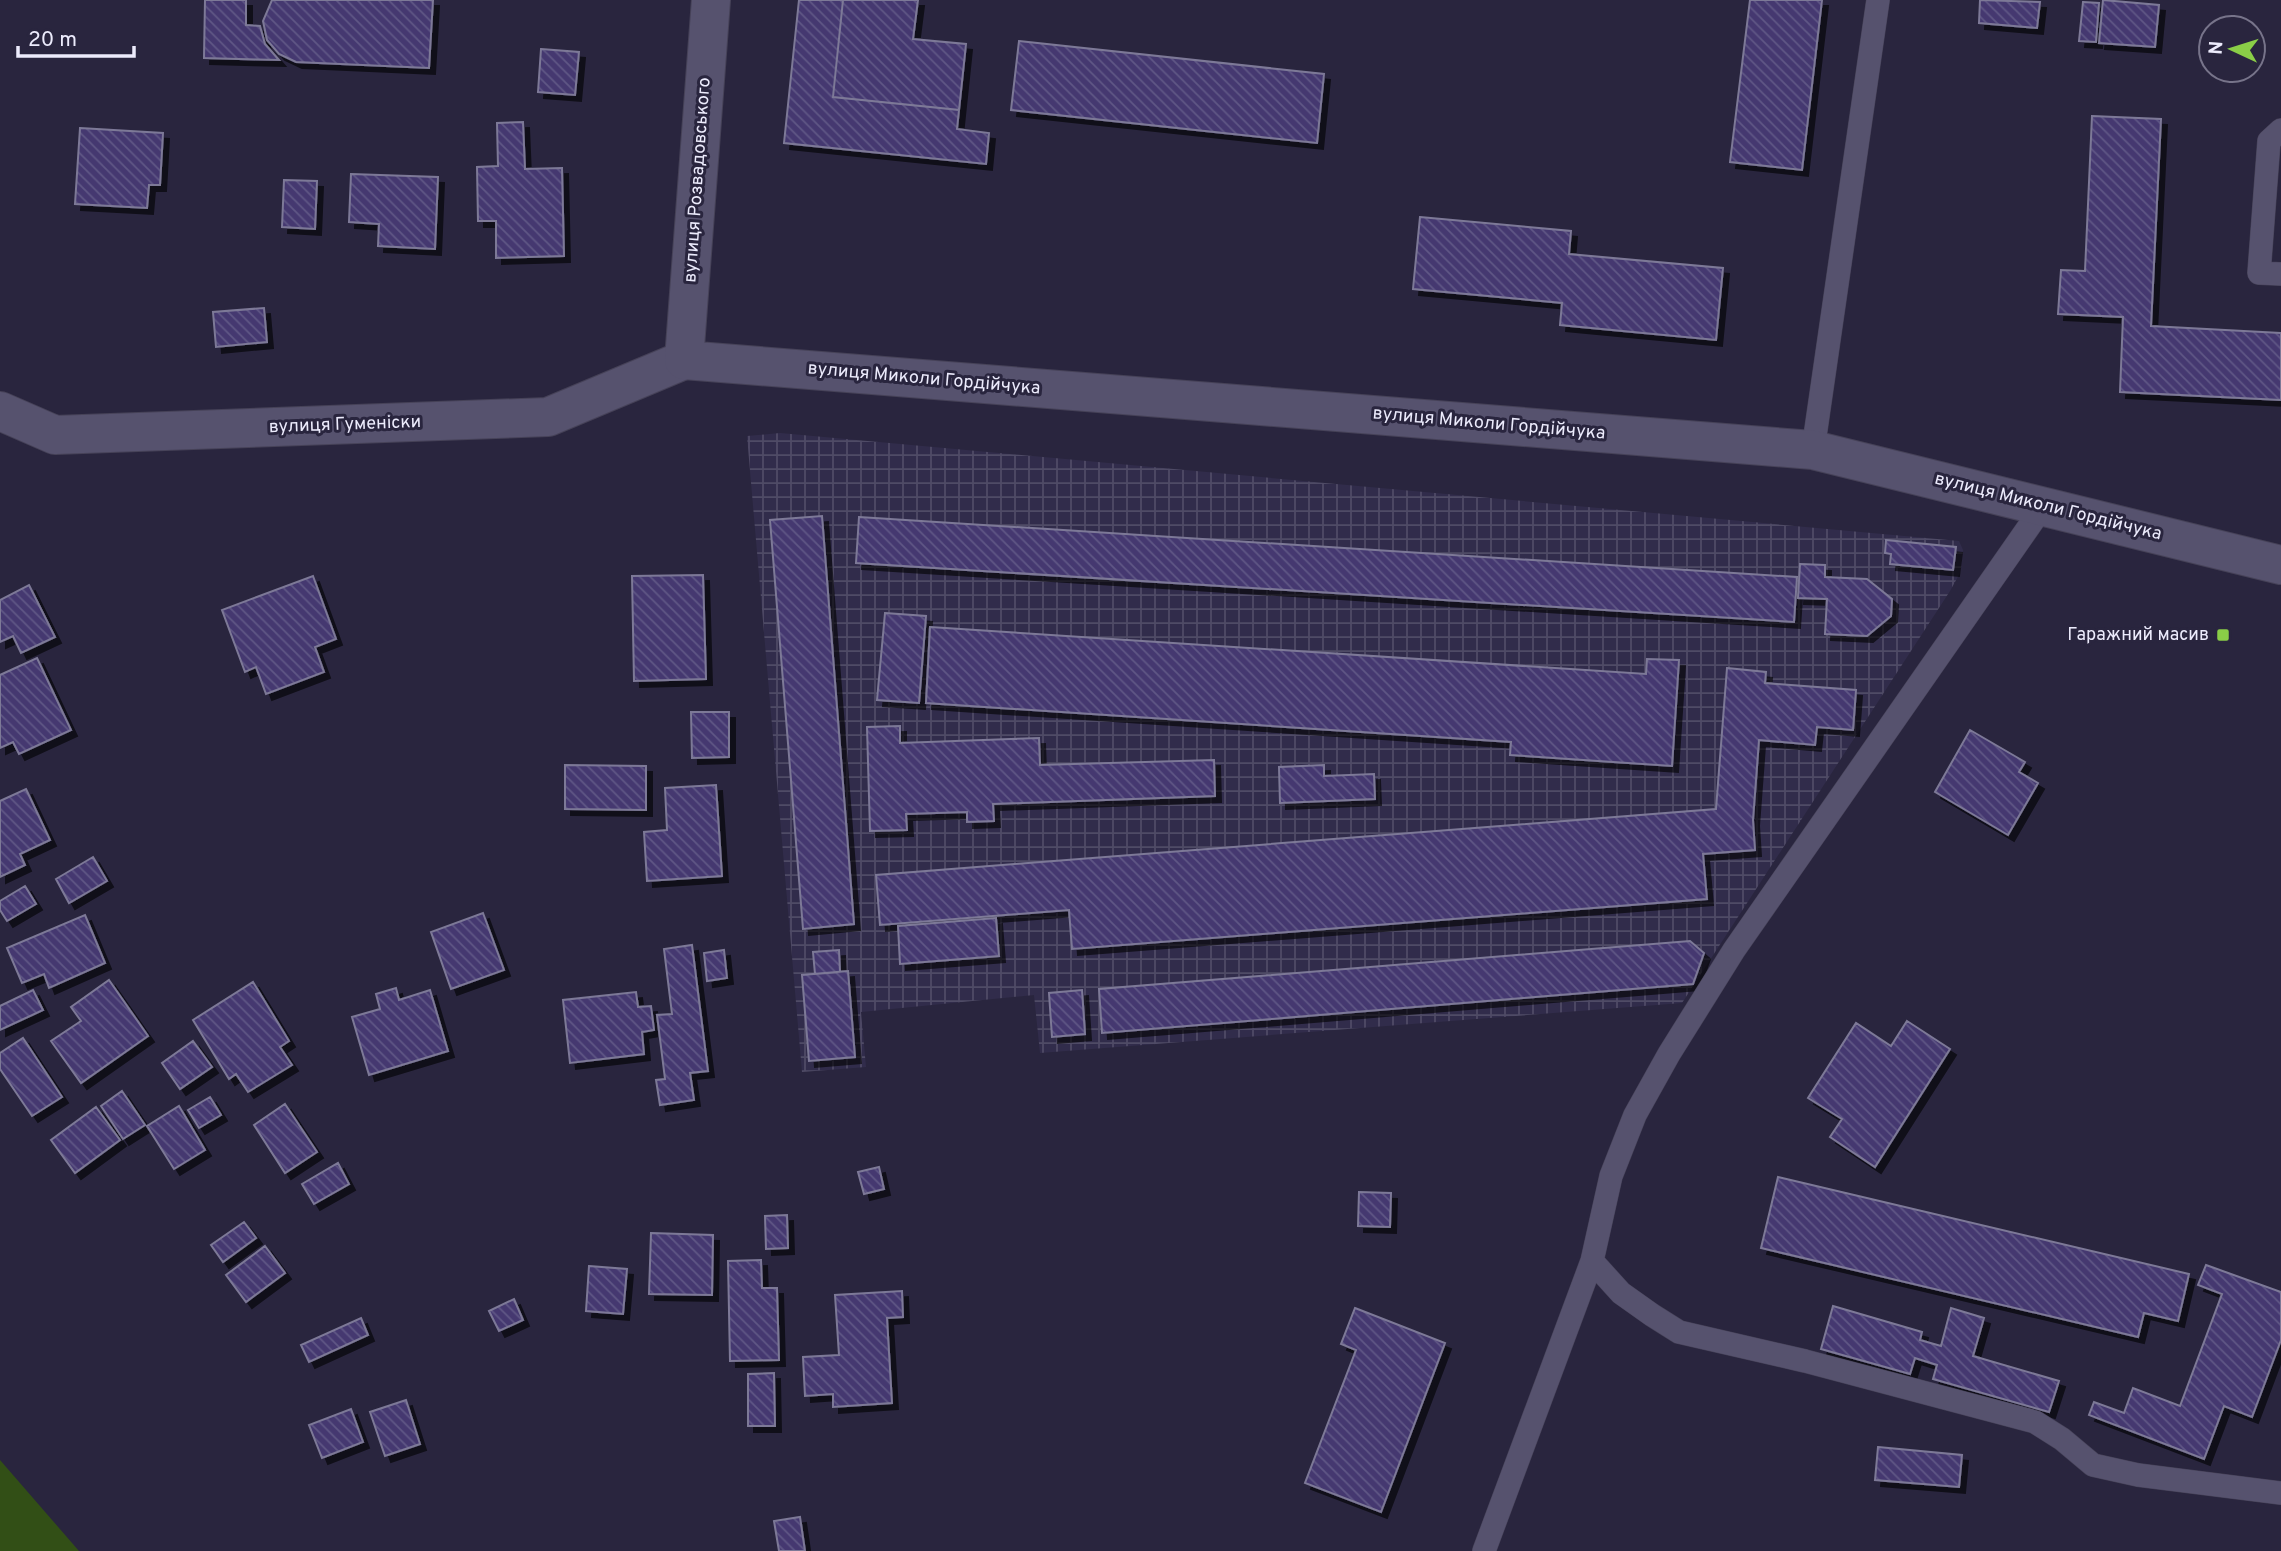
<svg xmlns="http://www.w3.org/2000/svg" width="2281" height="1551" font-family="Overpass,sans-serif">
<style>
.industrial{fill:url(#industrial-grid)}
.grass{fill:#324f16}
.building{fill:url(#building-back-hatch);stroke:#7d7997;stroke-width:2;filter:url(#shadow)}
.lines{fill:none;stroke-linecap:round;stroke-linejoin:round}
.service-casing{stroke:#464258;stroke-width:24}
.minor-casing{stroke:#464258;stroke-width:40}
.tertiary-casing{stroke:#464258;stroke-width:40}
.service{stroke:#56526e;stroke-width:23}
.minor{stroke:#56526e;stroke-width:38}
.tertiary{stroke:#56526e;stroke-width:38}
.poi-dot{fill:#8ace47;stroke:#29253e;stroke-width:2.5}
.labels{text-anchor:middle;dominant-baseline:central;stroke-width:6;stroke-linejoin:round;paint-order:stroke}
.street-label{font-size:18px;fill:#ecebfc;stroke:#29253e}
.poi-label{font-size:18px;fill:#ecebfc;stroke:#29253e;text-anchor:end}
</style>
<defs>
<pattern id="industrial-grid" width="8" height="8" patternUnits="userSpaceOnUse" patternTransform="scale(1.75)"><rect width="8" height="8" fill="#312c4b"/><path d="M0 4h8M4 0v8" fill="none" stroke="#4f4b66"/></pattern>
<pattern id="building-back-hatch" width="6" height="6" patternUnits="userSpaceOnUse" patternTransform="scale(1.75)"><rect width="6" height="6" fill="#443970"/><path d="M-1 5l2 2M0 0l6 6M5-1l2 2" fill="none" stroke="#5f5685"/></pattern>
<filter id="shadow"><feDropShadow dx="6" dy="6" stdDeviation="0" flood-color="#0009"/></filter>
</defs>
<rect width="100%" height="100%" fill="#29253e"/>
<path class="industrial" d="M780,433L1959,541L1963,550L1962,562L1960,573L1950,591L1682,1003L1040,1053L1034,995L861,1012L866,1067L802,1072L747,436Z"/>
<path class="grass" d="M0,1460L79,1551H0Z"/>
<path class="building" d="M205,0H246V25L260,26L265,44L279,60L204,58Z
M272,0H433L429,68L296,62L279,54L267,40L263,21Z
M799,0H843L833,97L959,110L957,129L989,133L986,164L784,143Z
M843,0H918L913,39L966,44L959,110L833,97Z
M1750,0H1822L1802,170L1730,162Z
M1980,0L2040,2L2037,28L1979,23Z
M2103,0L2159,5L2155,47L2099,43Z
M2083,2L2099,3L2096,42L2079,41Z
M1019,41L1324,74L1317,143L1011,110Z
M541,49L579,52L575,95L538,92Z
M2092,116L2161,119L2151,326L2281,333V400L2120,392L2123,317L2058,314L2061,270L2085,271Z
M523,122L525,169L562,168L564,256L496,258V221H478L477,167L498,166L497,123Z
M80,128L163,133L160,185H149L147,208L75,204Z
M351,174L438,177L435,249L378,246L379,224L349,222Z
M284,180L317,181L315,229L282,227Z
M1420,217L1571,231L1569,254L1723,268L1716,340L1560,325L1562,303L1413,289Z
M264,308L267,342L216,347L213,312Z
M822,516L854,924L803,929L770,520Z
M859,517L1797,577L1794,622L856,563Z
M1886,540L1956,547L1953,570L1890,564L1891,554L1885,553Z
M1800,564L1825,565V577L1867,579L1892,599L1891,616L1867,636L1825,634L1827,599L1798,598Z
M703,575L706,679L634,681L632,576Z
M313,576L336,639L315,647L324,672L266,694L256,667L245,672L222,610Z
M29,585L55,637L21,653L13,636L0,642V600Z
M885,613L926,616L919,703L877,700Z
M930,627L1646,674L1647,659L1679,660L1672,766L1510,755L1511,742L926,703Z
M37,658L71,730L19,754L13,742L0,748V675Z
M1727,668L1766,672L1765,683L1856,690L1853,730L1817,727L1815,745L1759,740L1753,820L1755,850L1703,854L1707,899L1072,949L1069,910L880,925L876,875L1716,809Z
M691,712H729V757L692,758Z
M900,726V743L1039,738L1040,765L1214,760L1215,796L993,804L994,821L967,822V812L906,814L907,830L870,831L867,727Z
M1970,730L2025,762L2019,772L2038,783L2008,835L1935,792Z
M565,765L646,766V810L565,809Z
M1324,765V776L1374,774L1375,799L1280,803L1279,767Z
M716,785L722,876L647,881L644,832L667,830L665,788Z
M26,789L50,840L20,854L25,865L0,877V801Z
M93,857L107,881L69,903L56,879Z
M25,886L36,904L7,921L0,910V901Z
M483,913L504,970L451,989L431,932Z
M85,915L105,963L49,988L44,974L22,983L7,948Z
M996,918L999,956L900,964L898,926Z
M1690,941L1704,953L1693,984L1102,1033L1099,989Z
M692,945L708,1071L690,1073L694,1100L660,1105L656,1080L665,1079L657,1015L672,1014L664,949Z
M724,950L727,978L707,981L704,953Z
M839,950L840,972L815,974L813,952Z
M848,971L855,1057L809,1061L802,975Z
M109,980L148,1036L81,1083L51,1041L81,1021L71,1007Z
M253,982L289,1041L280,1047L292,1065L248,1092L236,1074L229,1079L193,1020Z
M396,988L399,1000L430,990L448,1051L369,1075L352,1017L380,1009L376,994Z
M33,990L43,1010L0,1030V1006Z
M1082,990L1085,1034L1052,1037L1049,993Z
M636,992L638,1007L651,1006L654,1030L642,1032L644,1054L570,1063L563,1000Z
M1907,1021L1950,1049L1875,1167L1830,1137L1842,1119L1808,1098L1856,1023L1891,1046Z
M23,1038L62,1097L32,1116L0,1069V1053Z
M193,1041L212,1067L180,1089L162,1063Z
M122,1091L145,1125L123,1139L101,1106Z
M210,1097L221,1115L199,1128L188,1110Z
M285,1104L317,1152L285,1173L254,1125Z
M179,1106L205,1150L174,1169L147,1126Z
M96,1107L120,1140L75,1173L51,1140Z
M338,1163L349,1184L314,1204L302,1184Z
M879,1167L884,1189L864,1194L858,1172Z
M1778,1177L2189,1274L2178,1321L2144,1313L2138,1337L1761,1248Z
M1359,1192L1391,1193L1390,1227L1358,1226Z
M787,1215L788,1248L766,1249L765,1216Z
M244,1222L256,1238L223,1262L211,1245Z
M651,1233L713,1235L712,1295L649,1294Z
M265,1246L285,1273L246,1302L226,1275Z
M761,1260L762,1288H777L779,1360L730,1361L728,1261Z
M2206,1265L2281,1292V1340L2252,1417L2224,1406L2204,1459L2089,1415L2094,1402L2124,1413L2133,1388L2180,1406L2222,1294L2198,1285Z
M589,1266L627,1269L623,1314L586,1311Z
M902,1291L903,1317L887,1318L892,1403L833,1407V1394L805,1396L803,1357L839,1355L835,1295Z
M514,1299L523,1320L499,1331L489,1311Z
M1833,1306L1922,1332L1920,1340L1941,1346L1951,1308L1984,1318L1973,1356L2059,1381L2049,1412L1933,1379L1937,1365L1915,1358L1910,1374L1821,1349Z
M1355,1308L1445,1343L1381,1512L1305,1483L1356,1350L1341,1344Z
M361,1318L368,1335L309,1362L301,1345Z
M774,1373L775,1426H748V1374Z
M406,1400L420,1444L385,1456L370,1412Z
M351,1409L363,1442L322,1458L309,1425Z
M1878,1447L1962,1455L1959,1487L1875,1480Z
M800,1517L805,1551H779L774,1521Z"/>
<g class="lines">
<defs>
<path id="service" d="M2281,130L2269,141L2259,273L2281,274
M1813,450L1878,0
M1592,1261L1621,1293L1652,1315L1679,1332L1805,1361L2035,1422L2062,1439L2093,1465L2138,1475L2281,1493
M1484,1551L1592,1261L1611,1176L1635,1115L1669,1054L1734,950L2044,505"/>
<path id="minor" d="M0,411L55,435L548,417L684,360"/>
<path id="tertiary" d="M711,0L684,360L1813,450L2281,565"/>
</defs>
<use href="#service" class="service-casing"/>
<use href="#minor" class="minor-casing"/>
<use href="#tertiary" class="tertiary-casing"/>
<use href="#service" class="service"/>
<use href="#minor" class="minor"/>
<use href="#tertiary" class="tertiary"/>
</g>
<rect class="poi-dot" x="2216" y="628" width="14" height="14" rx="3.5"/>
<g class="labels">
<g class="street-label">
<text transform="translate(698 180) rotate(-86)">вулиця Розвадовського</text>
<text transform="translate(924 379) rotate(5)">вулиця Миколи Гордійчука</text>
<text transform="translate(1489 424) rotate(5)">вулиця Миколи Гордійчука</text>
<text transform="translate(345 425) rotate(-2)">вулиця Гуменіски</text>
<text transform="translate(2048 507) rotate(14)">вулиця Миколи Гордійчука</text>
</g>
<g class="poi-label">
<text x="2209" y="635">Гаражний масив</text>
</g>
</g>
<g transform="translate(2232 49) rotate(274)"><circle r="33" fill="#29253e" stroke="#77748a" stroke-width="2"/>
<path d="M0-5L12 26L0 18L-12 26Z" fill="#8ace47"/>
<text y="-10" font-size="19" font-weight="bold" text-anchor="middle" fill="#ecebfc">N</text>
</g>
<path d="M18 46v10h116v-10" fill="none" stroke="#ecebfc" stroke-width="3.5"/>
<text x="28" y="46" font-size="21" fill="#ecebfc" stroke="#29253e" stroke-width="5" paint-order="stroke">20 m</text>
</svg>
